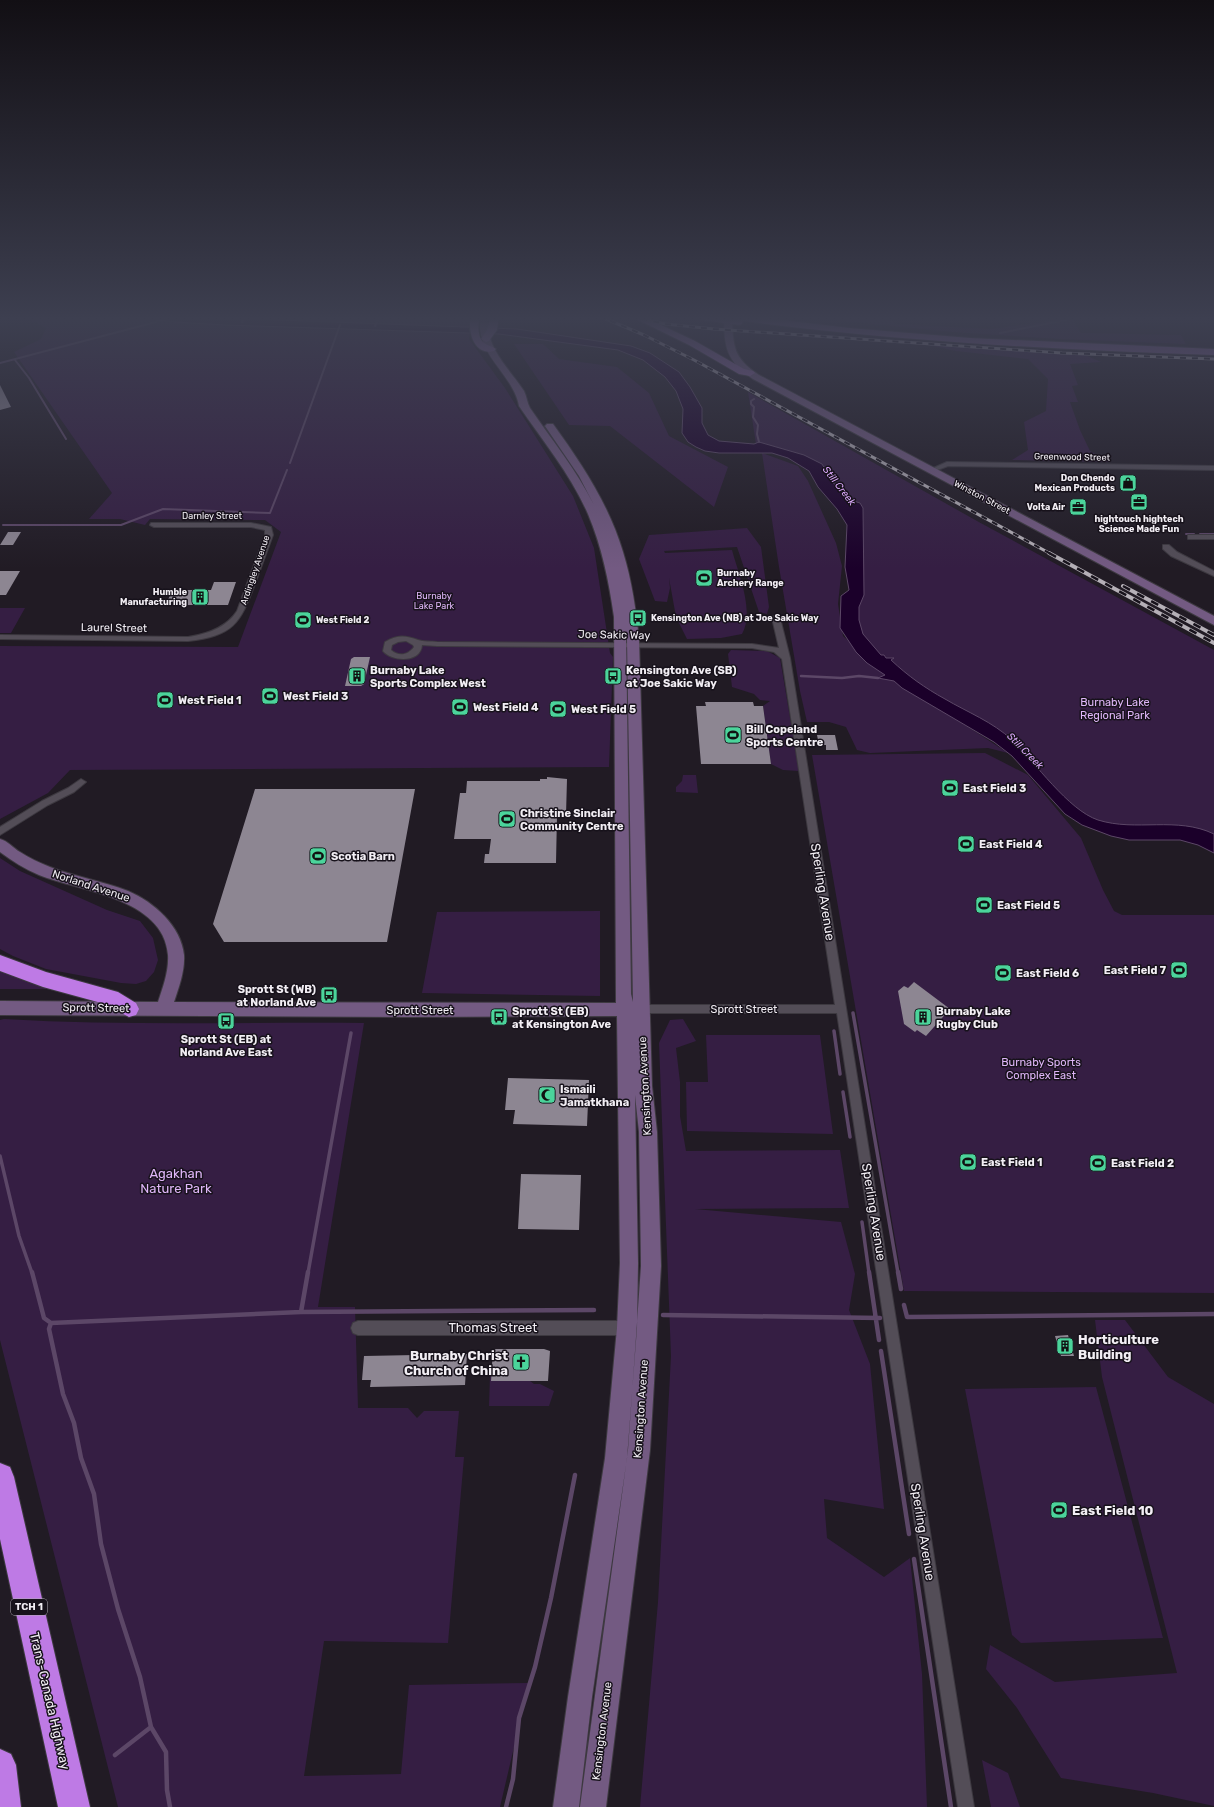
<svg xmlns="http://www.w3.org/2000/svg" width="1214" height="1807" font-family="Rubik,sans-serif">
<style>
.green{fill:#351e43}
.water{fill:#1b002a;stroke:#5c4767}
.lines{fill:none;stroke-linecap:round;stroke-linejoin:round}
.stream-far3{stroke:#5c4767;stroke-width:2}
.stream-far2{stroke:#5c4767;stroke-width:2.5}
.stream-far1{stroke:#5c4767;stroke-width:3.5}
.stream{stroke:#5c4767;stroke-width:4.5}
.building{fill:#8d8692}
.street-casing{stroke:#3d3940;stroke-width:2}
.secondary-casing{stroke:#3d3940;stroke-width:2}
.primary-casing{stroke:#3d3940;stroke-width:2}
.highway-casing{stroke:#3d3940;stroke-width:2}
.street{fill:#534d57;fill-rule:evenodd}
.secondary{fill:#735a82;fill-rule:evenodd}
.primary{fill:#9368ac;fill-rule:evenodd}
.highway{fill:#be7ae5;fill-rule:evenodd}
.rail-far1-casing{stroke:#b5b0b7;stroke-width:3}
.rail-casing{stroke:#b5b0b7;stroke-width:4}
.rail-far1{stroke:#17121b;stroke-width:2;stroke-dasharray:6;stroke-linecap:butt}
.rail{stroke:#17121b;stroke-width:2.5;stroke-dasharray:8;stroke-linecap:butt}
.labels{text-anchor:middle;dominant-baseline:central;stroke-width:3;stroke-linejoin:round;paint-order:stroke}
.far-street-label{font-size:9px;fill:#f2eef4;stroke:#17121b}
.far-poi-label{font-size:9px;font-weight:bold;fill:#f2eef4;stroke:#17121b;text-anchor:end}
.far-park-label{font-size:9px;fill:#dfb6f8;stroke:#17121b}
.far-water-label{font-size:10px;font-style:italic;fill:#ddaafd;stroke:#17121b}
.shield{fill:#17121b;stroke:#b0acb3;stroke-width:1}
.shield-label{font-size:10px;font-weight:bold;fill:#f2eef4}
.street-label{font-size:11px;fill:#f2eef4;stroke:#17121b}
.poi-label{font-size:11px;font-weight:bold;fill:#f2eef4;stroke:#17121b;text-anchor:start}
.park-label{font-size:11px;fill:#dfb6f8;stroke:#17121b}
.near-street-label{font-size:13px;fill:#f2eef4;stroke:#17121b}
.near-park-label{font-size:13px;fill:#dfb6f8;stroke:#17121b}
.near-poi-label{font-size:13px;font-weight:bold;fill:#f2eef4;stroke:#17121b;text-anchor:start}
</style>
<rect width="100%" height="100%" fill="#211b24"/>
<path class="green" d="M23,316H472L469,339L505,388L573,496L594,548L610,653L613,657L609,767L70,770L48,793L0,819V646L238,647L281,532L265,520L150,519L145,525L120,519H89L112,493L14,352L41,339L46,328Z
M847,316H862L893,321L896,324L992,329L1055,320L1052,316H1075L1074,322L1081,333L1181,335L1186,344L1060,339L952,332L834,320Z
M514,344H543L559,359L617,367L649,393L669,436L728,467L714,507L610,426L569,425Z
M929,345L1083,354L1101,362L1070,364L1078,385L1072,386L1078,402H1070L1080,430L1090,451L1110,462L1012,460L1028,450L1024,422L1046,411L1048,379L1028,359L956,351Z
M748,392L977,521L1214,650V841L1121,826L1091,820L1057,791L1004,737L930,693L864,645L855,613L858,512L812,461L756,444Z
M762,453L798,466L808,481L836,543L842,566L838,604L843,636L879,669L1008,753L988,748L870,753L857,750L846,727L829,722H807L800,691L779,567Z
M747,528L761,547L769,607L767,614L759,612L737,547L664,551L665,553L732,550C738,573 755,611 742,634L721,638L687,639L676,617L669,578L670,588L667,602L655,601L639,559L649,535Z
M0,608H25L11,633H0Z
M731,650L767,651L780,658L799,771L783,770L771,764L763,706L770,701L760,700L754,694L732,687L728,654Z
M985,753L1028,775L1081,838L1103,890L1114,911L1122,915H1214V1293L904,1291L812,755Z
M683,775H696L698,793L676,792V787L682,781Z
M0,858L20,871L107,910L140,921L153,938L158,960L154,972L146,981L136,984L121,983L46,969L13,956L0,949Z
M600,911V996L422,993L437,912Z
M0,970L31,983L53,989H0Z
M4,1019C123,1026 244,1022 364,1023L318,1307H355L358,1408H408L417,1418L424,1411H459L455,1457H464L448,1643L324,1641L304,1776L401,1774L409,1685L529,1683L500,1807H118L0,1340V1020Z
M683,1019L696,1041L676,1048L680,1082V1116L686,1151L840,1150L849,1208L695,1209L841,1222L855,1274L849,1310L870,1364L884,1509L824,1499L827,1538L884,1577L910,1558L922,1674L927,1807H640L658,1602L671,1356L659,1043L670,1020Z
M706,1035H820L833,1134L687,1131L686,1082H708Z
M1095,1320H1125L1168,1377L1214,1404V1806L1153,1793L1061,1778L1017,1708L986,1669L990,1645L1055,1682L1177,1673L1102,1377Z
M491,1372V1381H530L534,1384H540L554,1391L549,1406H489L490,1376Z
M1096,1387L1163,1638L1021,1643L1012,1635L965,1389Z
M982,1760L1008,1773L1020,1807H991Z"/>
<path class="water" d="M129,316L228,318L517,329L631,346L650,353L679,372L690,387L702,408V423L708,435L719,441L754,444L759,442L804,455L822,464L836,487L850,500L860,503L863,508L864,595L859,607V620L863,634L881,655H884L886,658H894L891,660C908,676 925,688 945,699C967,712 993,722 1012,740C1035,762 1068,810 1098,820C1136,832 1177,816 1214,834V853L1198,845L1180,840H1129L1111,836L1082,825L1065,814L1012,756L994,742L902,688L894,681L878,678L885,675L867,663L856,652L840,628L841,596L849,590L845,567L847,525L837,509L818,487L809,471L788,458L772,453H719L705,451L696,447L688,442L682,433L683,409L676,391L665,377L643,360L618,350L499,334L225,325L175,322Z"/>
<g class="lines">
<path class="stream-far3" d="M373,316L378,319L375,326
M242,322L246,316
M1000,333L1066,320L1061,316
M15,360L29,378L66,439
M0,363L156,322L162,319
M754,399L751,401V404L754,407L753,417L758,425L757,434L759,442
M290,463L340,325
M3,525H121L163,509L270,513L287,470
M1186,534H1194
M1200,534H1214"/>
<path class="stream-far2" d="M801,676L842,678L859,676L878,678"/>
<path class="stream-far1" d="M853,1013L898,1273
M834,1031L840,1074
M843,1092L850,1137
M0,1156L19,1236L32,1273
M862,1222L869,1273
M308,1273L351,1033"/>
<path class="stream" d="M32,1272L44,1318L51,1323L301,1312L594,1310
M869,1272L879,1340
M898,1272L901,1289
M904,1305L907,1317L1214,1314
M301,1312L308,1272
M663,1315L880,1318
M51,1323L49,1329L63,1394L74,1423L81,1458L94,1494L101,1544L118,1609L140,1677L151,1727L166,1752L167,1790L170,1807
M881,1351L909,1534
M914,1559L951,1807
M115,1755L151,1727
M506,1807L513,1779L519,1718L535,1667L551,1598L575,1475"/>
</g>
<path class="building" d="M0,385L11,407L0,410Z
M8,532H21L13,545H0Z
M0,571H20L6,595H0Z
M214,582H236L228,605H166L172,590H211Z
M354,657H370L364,684L361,686H345L351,659Z
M705,702H753L754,706H763L771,764H701L696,706H706Z
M817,735H835L838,750H826V745H819Z
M547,777L567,779L566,815H557L556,863H484L485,854H489L491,839H454L460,793H466L467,781H540V779H547Z
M255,789H415L387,942H224L213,924Z
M914,982L950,1009L926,1036L917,1030L915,1032L904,1024L898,991L904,986L908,988Z
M508,1078L589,1080L587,1126L513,1124L515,1110H505Z
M521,1174L581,1175L579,1230L518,1229Z
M1068,1335L1074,1356H1061L1055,1336Z
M493,1349H544L550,1351L548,1381H491Z
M467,1354L465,1385L370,1387L371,1380H362L364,1356Z"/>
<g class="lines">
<defs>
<path id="street" d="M947,462L1214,466V470L948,466L932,472L929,470Z
M151,523H251L271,527L273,535C267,551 261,568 255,584C240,624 233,636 188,641L0,639V635L188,637C207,634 226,628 237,611L265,535V530L251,527H154L150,525Z
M1188,535H1214V539H1188Z
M1163,545H1169L1177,552L1214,571V576L1171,556L1163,549Z
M773,616H776L780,618L790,658L974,1807H958L837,1013H641L637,1012L636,1009L637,1006L641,1005H835L782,659L774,652L752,648L437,646L422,645C421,663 392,662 383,651L385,642C397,635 405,635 418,640C423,642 431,641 437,642L752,644L779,648L772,618ZM406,641L413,645L414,647C408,655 399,657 391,650L392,645L398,642Z
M81,779L86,782L74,792L48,805L0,835V827L42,801L68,788Z
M358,1321H627L632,1323L634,1328L632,1333L627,1335H358L353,1333L351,1328L353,1323Z"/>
<path id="secondary" d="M481,316H489C483,346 509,368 524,391C527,397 527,403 530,408C552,440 577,471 594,505L579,476L545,426L547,424H553C582,464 609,505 623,552C632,581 636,610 639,639L652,1086L657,1132L661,1266L650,1450L606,1807H580L628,1450L641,1266L639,1132L635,1095L638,1263L637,1328L627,1458L592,1697L579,1807H553L568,1697L605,1458L617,1328L620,1263L617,1016L409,1017L0,1015V1001L158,1002C163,987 169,971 168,955C164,898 79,891 39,875C25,869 12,861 0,852V839C8,841 13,848 20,852C29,858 40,863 50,867C75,877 103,881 128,891C154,902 181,926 184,955C185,971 179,987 174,1002L616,1003L614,617C609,582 602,547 588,514C571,475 543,441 519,406C513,373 473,353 481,316ZM626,631L627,639L633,1002L631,994Z
M724,316H732C733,346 733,358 759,375L1214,616V625L753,379C726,361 724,347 724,316Z"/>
<path id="primary" d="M471,316H480C478,324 477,337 484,343C488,346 492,346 496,349L494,351C474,356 467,331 471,316Z
M490,316H499L497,330L489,341L486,342L481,339L487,330Z
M630,316H642L695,341L744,369L753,371L755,373L750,376L739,374L689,345Z
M691,316H750L849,328L970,338L1214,349V355C1056,350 899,341 743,321L742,324L739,325L695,319Z"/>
<path id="highway" d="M0,955L46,972L118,992L136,1003L139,1009L136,1015L129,1017L105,1004L43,987L0,971Z
M0,1463L10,1467L14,1477L90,1807H58L0,1539Z
M0,1749L11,1754L16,1765L21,1807H0Z"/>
</defs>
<use href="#street" class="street-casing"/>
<use href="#secondary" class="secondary-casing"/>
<use href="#primary" class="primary-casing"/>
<use href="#highway" class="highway-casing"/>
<use href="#street" class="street"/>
<use href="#secondary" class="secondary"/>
<use href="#primary" class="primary"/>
<use href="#highway" class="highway"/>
<defs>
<path id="rail-far1" d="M599,316L644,335L694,360L1051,554
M630,316L666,324L714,329L1062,353L1214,359"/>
<path id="rail" d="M1049,553L1214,643
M1123,586L1214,635"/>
</defs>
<use href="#rail-far1" class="rail-far1-casing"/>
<use href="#rail" class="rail-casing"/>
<use href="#rail-far1" class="rail-far1"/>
<use href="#rail" class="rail"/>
</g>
<linearGradient id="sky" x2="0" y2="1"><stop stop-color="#120f14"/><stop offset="0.56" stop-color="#3d3f50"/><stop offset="1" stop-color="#3d3f50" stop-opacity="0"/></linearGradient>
<rect width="1214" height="569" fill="url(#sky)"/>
<defs>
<symbol id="shop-square" viewBox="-11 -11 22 22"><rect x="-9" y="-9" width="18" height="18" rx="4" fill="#4bd49b" stroke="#17121b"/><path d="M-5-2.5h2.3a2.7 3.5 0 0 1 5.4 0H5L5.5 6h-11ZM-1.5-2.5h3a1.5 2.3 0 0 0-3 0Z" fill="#111"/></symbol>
<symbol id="office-square" viewBox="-11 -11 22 22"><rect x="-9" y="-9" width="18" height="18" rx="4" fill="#4bd49b" stroke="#17121b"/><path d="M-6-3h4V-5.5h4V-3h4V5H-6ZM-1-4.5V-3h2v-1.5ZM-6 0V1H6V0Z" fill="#111"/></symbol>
<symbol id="stadium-square" viewBox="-11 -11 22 22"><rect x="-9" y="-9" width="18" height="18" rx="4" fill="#4bd49b" stroke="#17121b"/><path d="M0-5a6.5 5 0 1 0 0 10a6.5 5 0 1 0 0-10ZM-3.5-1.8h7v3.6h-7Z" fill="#111"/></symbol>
<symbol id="building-square" viewBox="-11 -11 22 22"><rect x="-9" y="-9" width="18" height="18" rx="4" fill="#4bd49b" stroke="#17121b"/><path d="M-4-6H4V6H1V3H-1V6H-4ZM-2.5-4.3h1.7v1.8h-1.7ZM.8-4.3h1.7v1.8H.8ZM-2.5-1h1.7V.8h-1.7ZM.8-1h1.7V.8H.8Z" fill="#111"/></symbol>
<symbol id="bus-square" viewBox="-11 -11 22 22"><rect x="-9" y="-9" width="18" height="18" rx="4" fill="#4bd49b" stroke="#17121b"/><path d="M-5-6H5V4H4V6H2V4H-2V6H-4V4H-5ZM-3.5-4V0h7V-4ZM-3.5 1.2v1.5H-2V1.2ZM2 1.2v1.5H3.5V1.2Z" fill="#111"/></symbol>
<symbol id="mosque-square" viewBox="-11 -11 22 22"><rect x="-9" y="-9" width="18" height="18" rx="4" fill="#4bd49b" stroke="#17121b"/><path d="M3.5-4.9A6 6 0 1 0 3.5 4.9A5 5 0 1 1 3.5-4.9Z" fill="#111"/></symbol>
<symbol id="church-square" viewBox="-11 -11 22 22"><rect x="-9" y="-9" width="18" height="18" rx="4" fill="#4bd49b" stroke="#17121b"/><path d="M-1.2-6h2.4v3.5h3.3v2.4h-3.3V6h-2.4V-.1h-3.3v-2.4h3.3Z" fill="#111"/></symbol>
</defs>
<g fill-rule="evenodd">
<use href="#shop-square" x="1118" y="473" width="20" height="20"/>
<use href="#office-square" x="1129" y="492" width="20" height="20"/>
<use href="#office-square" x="1068" y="497" width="20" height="20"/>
<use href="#stadium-square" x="694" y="568" width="20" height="20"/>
<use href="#building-square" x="190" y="587" width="20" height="20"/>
<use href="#bus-square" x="628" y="608" width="20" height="20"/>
<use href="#stadium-square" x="293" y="610" width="20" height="20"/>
<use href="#building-square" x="347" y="666" width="20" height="20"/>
<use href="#bus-square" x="603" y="666" width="20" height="20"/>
<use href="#stadium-square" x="260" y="686" width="20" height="20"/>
<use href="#stadium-square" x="155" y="690" width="20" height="20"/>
<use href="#stadium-square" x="450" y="697" width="20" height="20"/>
<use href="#stadium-square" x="548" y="699" width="20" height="20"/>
<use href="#stadium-square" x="723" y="725" width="20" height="20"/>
<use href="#stadium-square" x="940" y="778" width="20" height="20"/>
<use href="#stadium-square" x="497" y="809" width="20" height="20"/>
<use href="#stadium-square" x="956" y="834" width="20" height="20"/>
<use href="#stadium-square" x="308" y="846" width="20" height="20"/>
<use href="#stadium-square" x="974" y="895" width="20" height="20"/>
<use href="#stadium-square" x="1169" y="960" width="20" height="20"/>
<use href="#stadium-square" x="993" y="963" width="20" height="20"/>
<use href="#bus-square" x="319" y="985" width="20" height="20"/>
<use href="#bus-square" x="489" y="1007" width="20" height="20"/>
<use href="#building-square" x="913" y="1007" width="20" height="20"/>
<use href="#bus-square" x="216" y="1011" width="20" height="20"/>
<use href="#mosque-square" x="537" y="1085" width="20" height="20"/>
<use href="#stadium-square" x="958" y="1152" width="20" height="20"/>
<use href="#stadium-square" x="1088" y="1153" width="20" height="20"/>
<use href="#building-square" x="1055" y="1336" width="20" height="20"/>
<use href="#church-square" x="511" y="1352" width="20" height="20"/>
<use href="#stadium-square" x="1049" y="1500" width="20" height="20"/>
</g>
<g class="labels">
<g class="far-street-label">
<text transform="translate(1072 457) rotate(1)">Greenwood Street</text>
<text transform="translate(982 497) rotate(28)">Winston Street</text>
<text x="212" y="516">Darnley Street</text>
<text transform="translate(255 570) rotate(-71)">Ardingley Avenue</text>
</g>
<g class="far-poi-label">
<text x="1115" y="478">Don Chendo<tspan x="1115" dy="10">Mexican Products</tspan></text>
<text x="1065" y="507">Volta Air</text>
<text x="1139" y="519" text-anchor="middle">hightouch hightech<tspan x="1139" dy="10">Science Made Fun</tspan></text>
<text x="717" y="573" text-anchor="start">Burnaby<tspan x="717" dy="10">Archery Range</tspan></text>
<text x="187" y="592">Humble<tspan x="187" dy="10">Manufacturing</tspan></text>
<text x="651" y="618" text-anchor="start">Kensington Ave (NB) at Joe Sakic Way</text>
<text x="316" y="620" text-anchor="start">West Field 2</text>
</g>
<g class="far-park-label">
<text x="434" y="596">Burnaby<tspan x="434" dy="10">Lake Park</tspan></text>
</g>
<g class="far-water-label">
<text transform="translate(839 486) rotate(52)">Still Creek</text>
<text transform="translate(1025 751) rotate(45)">Still Creek</text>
</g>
<rect class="shield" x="11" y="1599" width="36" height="16" rx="3"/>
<g class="shield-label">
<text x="29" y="1607">TCH 1</text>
</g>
<g class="street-label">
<text transform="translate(114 628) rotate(1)">Laurel Street</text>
<text transform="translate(614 635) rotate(1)">Joe Sakic Way</text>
<text transform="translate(91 886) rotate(18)">Norland Avenue</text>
<text transform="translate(96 1008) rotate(1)">Sprott Street</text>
<text x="744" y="1009">Sprott Street</text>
<text x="420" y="1010">Sprott Street</text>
<text transform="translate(645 1086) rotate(-93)">Kensington Avenue</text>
<text transform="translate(641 1409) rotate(-86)">Kensington Avenue</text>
<text transform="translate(602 1731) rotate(-83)">Kensington Avenue</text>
</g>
<g class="poi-label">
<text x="370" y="670">Burnaby Lake<tspan x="370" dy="13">Sports Complex West</tspan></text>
<text x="626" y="670">Kensington Ave (SB)<tspan x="626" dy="13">at Joe Sakic Way</tspan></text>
<text x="283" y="696">West Field 3</text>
<text x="178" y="700">West Field 1</text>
<text x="473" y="707">West Field 4</text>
<text x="571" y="709">West Field 5</text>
<text x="746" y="729">Bill Copeland<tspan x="746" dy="13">Sports Centre</tspan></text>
<text x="963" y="788">East Field 3</text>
<text x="520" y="813">Christine Sinclair<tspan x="520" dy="13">Community Centre</tspan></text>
<text x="979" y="844">East Field 4</text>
<text x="331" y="856">Scotia Barn</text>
<text x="997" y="905">East Field 5</text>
<text x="1166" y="970" text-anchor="end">East Field 7</text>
<text x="1016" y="973">East Field 6</text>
<text x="316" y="989" text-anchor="end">Sprott St (WB)<tspan x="316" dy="13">at Norland Ave</tspan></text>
<text x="512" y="1011">Sprott St (EB)<tspan x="512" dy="13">at Kensington Ave</tspan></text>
<text x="936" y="1011">Burnaby Lake<tspan x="936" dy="13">Rugby Club</tspan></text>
<text x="226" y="1039" text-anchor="middle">Sprott St (EB) at<tspan x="226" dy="13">Norland Ave East</tspan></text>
<text x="560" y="1089">Ismaili<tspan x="560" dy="13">Jamatkhana</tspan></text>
<text x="981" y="1162">East Field 1</text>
<text x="1111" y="1163">East Field 2</text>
</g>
<g class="park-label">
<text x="1115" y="702">Burnaby Lake<tspan x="1115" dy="13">Regional Park</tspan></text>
<text x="1041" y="1062">Burnaby Sports<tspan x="1041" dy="13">Complex East</tspan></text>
</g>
<g class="near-street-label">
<text transform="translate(823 892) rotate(81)">Sperling Avenue</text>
<text transform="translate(874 1212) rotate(81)">Sperling Avenue</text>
<text x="493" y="1327">Thomas Street</text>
<text transform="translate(923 1532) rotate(81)">Sperling Avenue</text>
<text transform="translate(50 1701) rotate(77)">Trans-Canada Highway</text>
</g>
<g class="near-park-label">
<text x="176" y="1173">Agakhan<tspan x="176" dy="15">Nature Park</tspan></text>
</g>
<g class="near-poi-label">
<text x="1078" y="1339">Horticulture<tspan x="1078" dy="15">Building</tspan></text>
<text x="508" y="1355" text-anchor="end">Burnaby Christ<tspan x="508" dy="15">Church of China</tspan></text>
<text x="1072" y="1510">East Field 10</text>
</g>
</g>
</svg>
